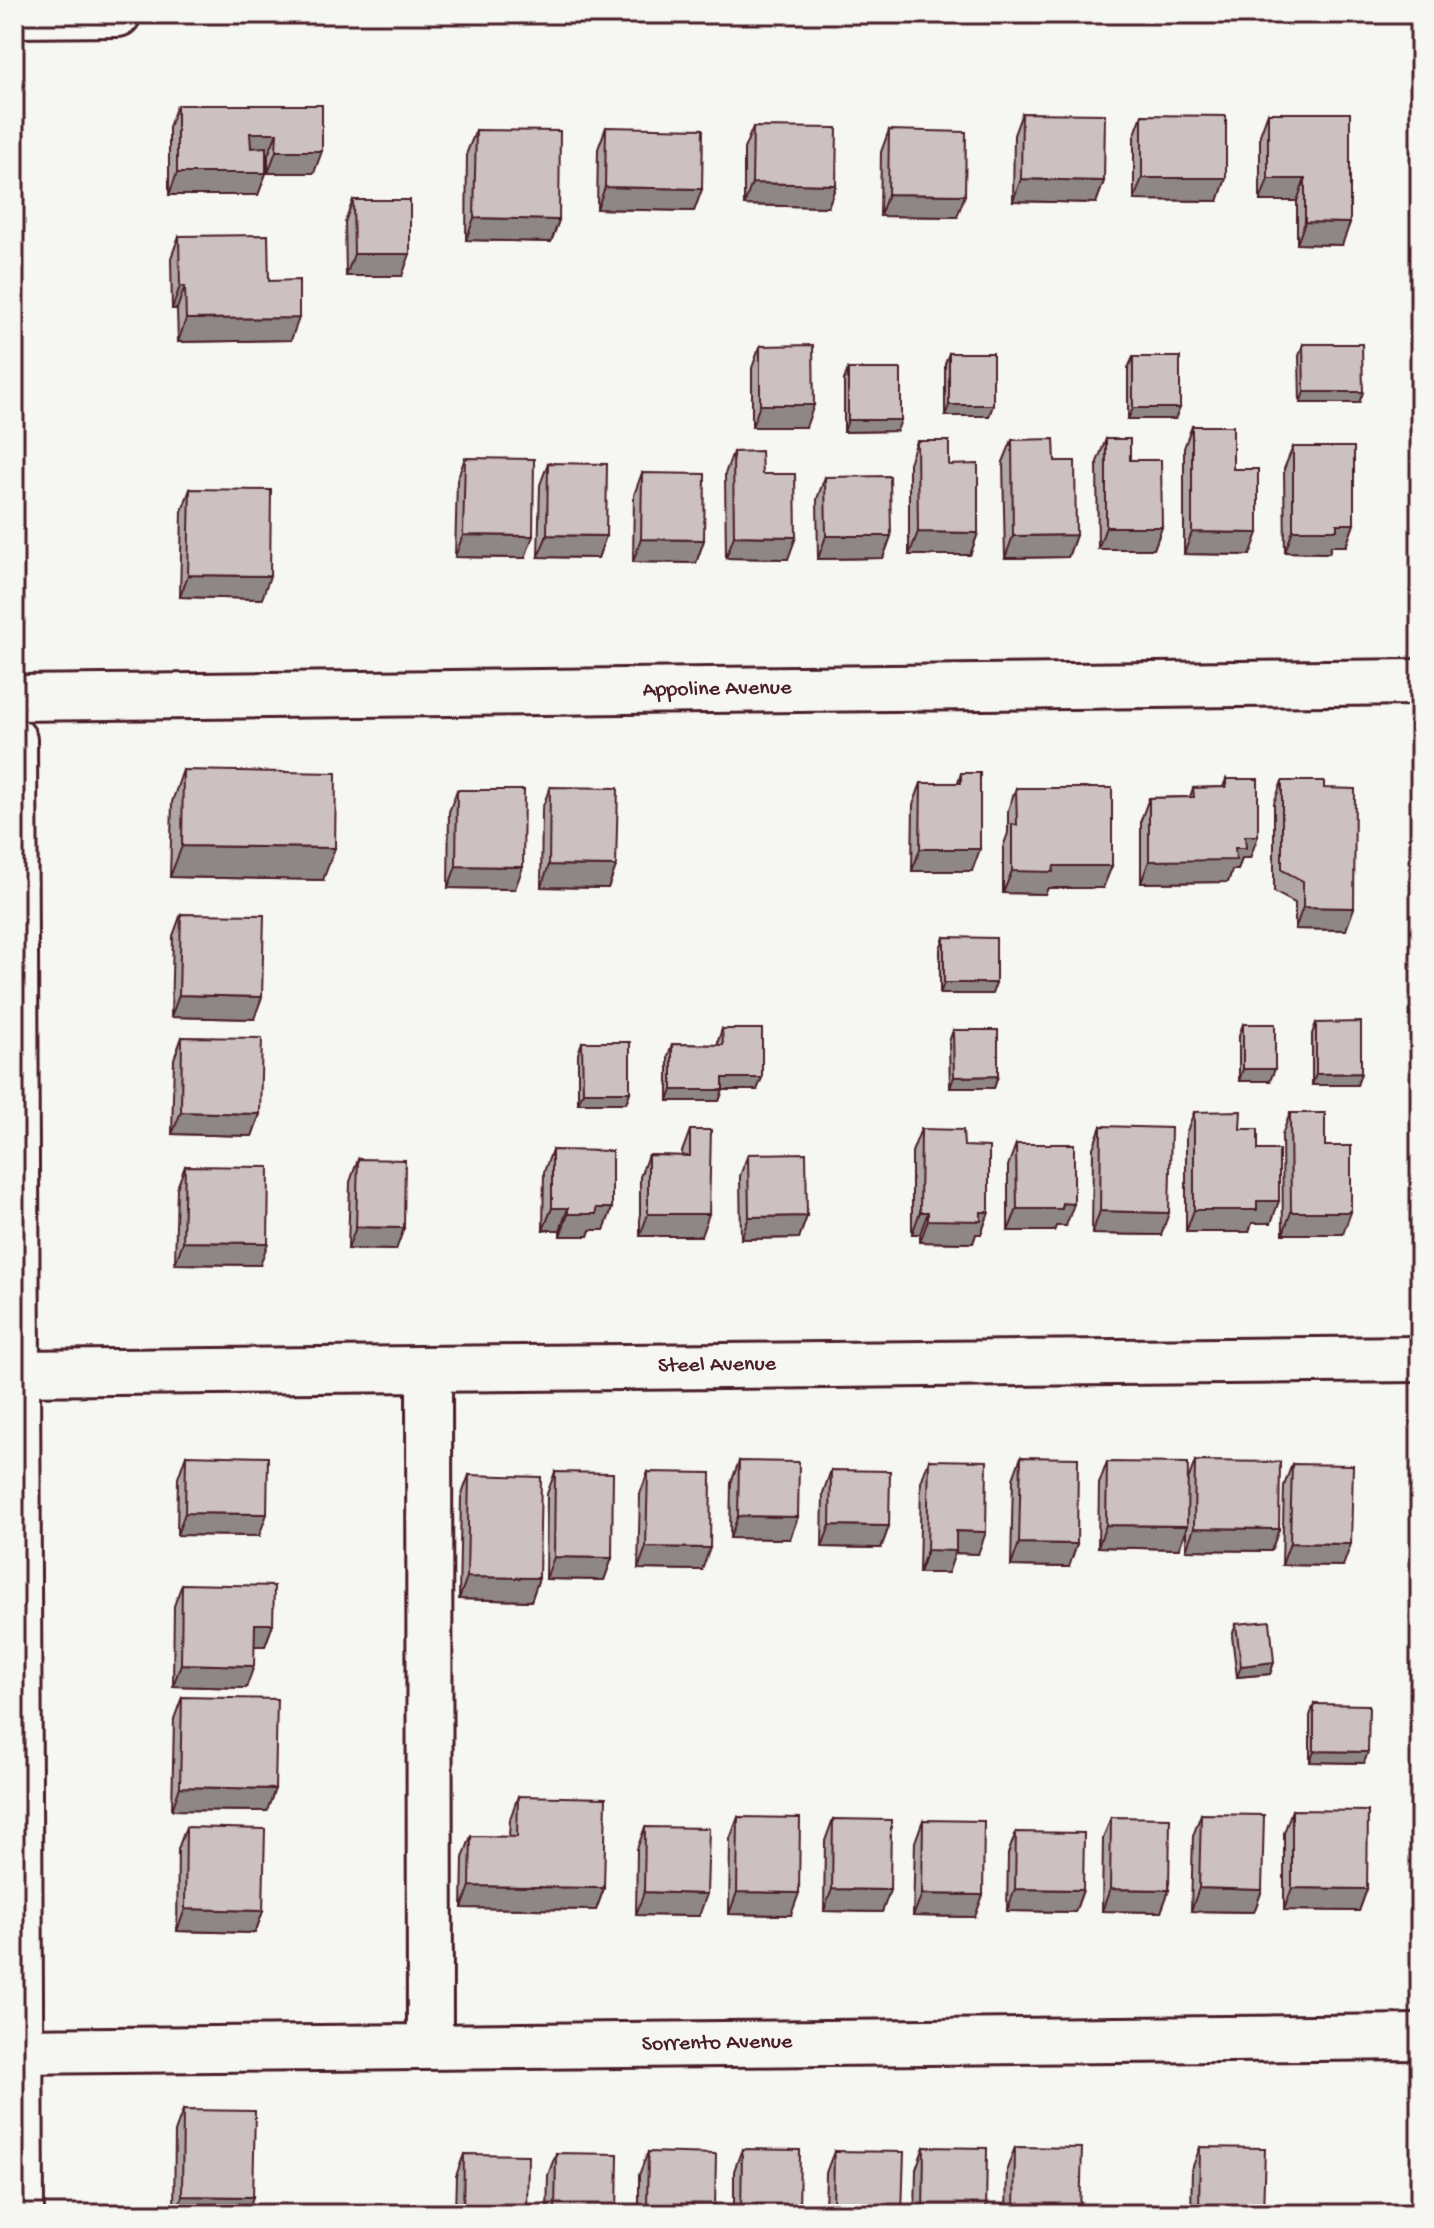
<svg xmlns="http://www.w3.org/2000/svg" width="1434" height="2228" font-family="'Gochi Hand',sans-serif">
<style>
.lines{fill:none;stroke-linecap:round;stroke-linejoin:round}
.minor-casing{stroke:#4a1f2b;stroke-width:50}
.major-casing{stroke:#4a1f2b;stroke-width:50}
.minor{stroke:#f6f6f2;stroke-width:44}
.major{stroke:#f6f6f2;stroke-width:44}
.wall{fill:#afa6a5;stroke:#4a1f2b;stroke-width:2}
.shaded-wall{fill:#8f8786;stroke:#4a1f2b;stroke-width:2}
.building{fill:#ccc1c0;stroke:#4a1f2b;stroke-width:2}
.labels{text-anchor:middle;dominant-baseline:central;stroke-width:6;stroke-linejoin:round;paint-order:stroke}
.street-label{font-size:22px;fill:#4a1f2b;stroke:#f6f6f2}
</style>
<rect width="100%" height="100%" fill="#f6f6f2"/>
<filter id="ink" filterUnits="userSpaceOnUse"><feTurbulence type="fractalNoise" baseFrequency=".0125" numOctaves="2"/><feDisplacementMap in="SourceGraphic" scale="16" xChannelSelector="R" yChannelSelector="G"/><feConvolveMatrix kernelMatrix="1 2 1 2 8 2 1 2 1" color-interpolation-filters="sRGB"/></filter>
<g filter="url(#ink)">
<g class="lines">
<defs>
<path id="minor" d="M14,15L118,14
M14,698L1420,682
M429,1369L430,2047
M14,1373L1420,1359
M14,2051L1420,2037"/>
<path id="major" d="M14,740L21,2214"/>
</defs>
<use href="#minor" class="minor-casing"/>
<use href="#major" class="major-casing"/>
<use href="#minor" class="minor"/>
<use href="#major" class="major"/>
</g>
<path class="wall" d="M177,105H322L314,173H268V155H266V173L258,195H169V127Z
M1022,113L1104,181L1096,203L1013,201L1014,135Z
M1268,113L1342,245L1297,244V201H1260V135Z
M1142,115L1226,178L1218,201L1134,200V137Z
M606,127L702,189L694,211L597,209L598,149Z
M753,127L836,185L828,207L744,205V149Z
M476,130L559,220L551,242L466,240L467,152Z
M889,130L957,217L880,216L881,152Z
M353,200L402,276H346L345,222Z
M179,236L269,281L291,340L178,342L177,309H172L171,258Z
M1303,344L1363,392L1359,403H1300L1299,356Z
M760,346L806,427H752V368Z
M949,353L993,405L989,416H945V364Z
M1133,357L1175,419H1128V368Z
M848,369L897,431L844,432V380Z
M1192,426L1233,469L1250,555L1184,554V448Z
M1106,439L1130,460L1162,527L1154,549H1098L1097,462Z
M1012,440L1055,461L1076,535L1068,557L1005,558L1003,462Z
M917,441L949,465L978,533L970,555H909V463Z
M1293,447L1354,524L1346,546H1331L1329,553L1285,552L1284,469Z
M733,452L762,474L788,559L726,558L725,474Z
M465,458L525,558L455,557L457,480Z
M548,463L606,536L598,558L538,557L540,485Z
M642,473L704,540L696,563L633,562L634,495Z
M825,477L891,536L883,558L818,559L817,499Z
M190,489L262,599L180,597L182,511Z
M183,770L323,880L170,877L172,802Z
M961,773L972,871H912L913,805L921,783H958Z
M1226,779L1250,858H1242L1238,870H1232L1228,882L1141,883V820L1149,798L1190,797L1193,788L1223,787Z
M1282,781L1324,788L1346,930L1295,929V903L1274,892V803Z
M550,787L616,866L608,888L541,887L542,809Z
M1016,788L1103,888H1048L1045,894L1003,893V847L1008,833V810Z
M457,790L515,889L448,888L449,812Z
M181,914L254,1019L171,1017L173,936Z
M944,937L992,994H940V949Z
M1316,1023L1361,1073L1357,1085H1312V1034Z
M1243,1024L1270,1081H1239V1035Z
M722,1029L757,1090H723L719,1101H668V1056L672,1044L718,1045V1041Z
M953,1030L998,1076L994,1088H950L949,1042Z
M182,1037L260,1114L252,1136L172,1134L174,1059Z
M582,1042L630,1092L626,1103H578V1054Z
M1194,1112L1240,1129L1258,1150L1271,1223H1252L1249,1232H1186V1134Z
M1290,1113L1325,1146L1343,1234H1283L1282,1135Z
M1101,1126L1161,1235L1092,1234L1093,1148Z
M921,1129L964,1146L989,1212L981,1234H976L973,1243L920,1242V1234H912V1152Z
M690,1130L701,1236H640V1177L648,1155L682,1156V1152Z
M1016,1144L1066,1226H1056L1054,1231H1008V1166Z
M552,1150L612,1208L604,1230H590L588,1236H560V1230H543L544,1172Z
M748,1154L807,1216L799,1238L741,1239L740,1176Z
M358,1159L396,1250L348,1249L350,1182Z
M185,1166L260,1265L175,1264L177,1188Z
M186,1455L259,1536L177,1535L178,1478Z
M1021,1457L1069,1567L1011,1566L1013,1479Z
M929,1460L978,1554L955,1553L948,1573H919L921,1482Z
M739,1461L790,1539L730,1538L731,1483Z
M1195,1461L1279,1529L1271,1551L1186,1550V1529L1179,1549L1098,1547L1099,1484L1107,1462L1188,1480Z
M1292,1464L1343,1566L1282,1565L1284,1486Z
M831,1470L889,1526L881,1548L822,1547L823,1493Z
M555,1472L612,1558L604,1580L546,1579L547,1494Z
M648,1472L702,1570L638,1569L640,1494Z
M469,1475L539,1578L531,1601L459,1599L461,1497Z
M182,1584L273,1624L265,1646H254L246,1688L173,1686L174,1606Z
M1236,1624L1274,1662L1270,1674L1237,1677L1232,1636Z
M182,1697L267,1811L172,1810L174,1719Z
M1314,1704L1364,1763L1310,1762V1716Z
M518,1796L604,1888L596,1910L462,1908L463,1858L471,1836L509,1837L510,1819Z
M1292,1810L1367,1889L1359,1911L1284,1910V1833Z
M1201,1814L1262,1890L1254,1912L1191,1911L1193,1836Z
M738,1817L791,1915L729,1914L730,1839Z
M1111,1817L1169,1890L1161,1912L1102,1911L1103,1839Z
M833,1819L890,1890L882,1912L824,1911L825,1841Z
M923,1820L975,1917L913,1916L915,1842Z
M186,1827L263,1911L255,1933L177,1931L178,1849Z
M645,1827L699,1916L636,1915L637,1849Z
M1016,1832L1083,1890L1075,1912L1007,1911L1008,1854Z
M183,2110L247,2214H174L175,2132Z
M924,2147L986,2214H915L916,2169Z
M1015,2147L1080,2214H1006L1007,2169Z
M1200,2147L1263,2214H1191L1192,2169Z
M742,2149L799,2214H734V2171Z
M834,2151L902,2214H825L826,2173Z
M648,2152L715,2207L712,2214H639V2175Z
M556,2153L617,2214H547L548,2175Z
M464,2154L527,2214H455L456,2176Z"/>
<path class="shaded-wall" d="M250,133H277L268,155H242Z
M276,151H322L314,173H268Z
M177,173H266L258,195H169Z
M1142,178H1226L1218,201L1134,200Z
M1021,179L1104,181L1096,203L1013,201Z
M1268,179H1305L1297,201H1260Z
M752,183L836,185L828,207L744,205Z
M605,187L702,189L694,211L597,209Z
M888,194L965,195L957,217L880,216Z
M474,218L559,220L551,242L466,240Z
M1305,222L1350,223L1342,245L1297,244Z
M354,254H410L402,276H346Z
M180,286H185L177,309H172Z
M299,318L291,340L178,342L186,319Z
M1304,392H1363L1359,403H1300Z
M760,405H814L806,427H752Z
M949,405H993L989,416H945Z
M1133,408H1180L1175,419H1128Z
M848,420H901L897,431L844,432Z
M1337,524H1354L1346,546H1331L1329,553L1285,552L1293,530Z
M1106,527H1162L1154,549H1098Z
M918,532L978,533L970,555H909Z
M1192,532L1258,533L1250,555L1184,554Z
M463,535L533,536L525,558L455,557Z
M547,535L606,536L598,558L538,557Z
M1076,535L1068,557L1005,558L1013,536Z
M734,536L796,537L788,559L726,558Z
M826,536H891L883,558L818,559Z
M641,539L704,540L696,563L633,562Z
M188,575L270,576L262,599L180,597Z
M1245,836H1258L1250,858H1242L1238,870H1232L1228,882L1141,883L1149,861L1235,848Z
M182,846L335,848L323,880L170,877Z
M920,849H980L972,871H912Z
M549,865L616,866L608,888L541,887Z
M456,866L523,867L515,889L448,888Z
M1054,866H1112L1103,888H1048L1045,894L1003,893L1012,871Z
M1303,907L1354,908L1346,930L1295,929Z
M944,983H996L992,994H940Z
M179,995L262,997L254,1019L171,1017Z
M1243,1069H1275L1270,1081H1239Z
M1361,1073L1357,1085H1312L1316,1074Z
M998,1076L994,1088H950L954,1077Z
M723,1078H762L757,1090H723L719,1101H668L672,1090Z
M583,1092H630L626,1103H578Z
M181,1112L260,1114L252,1136L172,1134Z
M1257,1201H1279L1271,1223H1252L1249,1232H1186L1194,1210Z
M1062,1203L1074,1204L1066,1226H1056L1054,1231H1008L1017,1209Z
M552,1208H568L560,1230H543Z
M596,1208H612L604,1230H590L588,1236H560L568,1214Z
M1100,1211L1169,1213L1161,1235L1092,1234Z
M920,1212H928L920,1234H912Z
M981,1212H989L981,1234H976L973,1243L920,1242L928,1220Z
M1291,1212H1351L1343,1234H1283Z
M648,1214H709L701,1236H640Z
M807,1216L799,1238L741,1239L749,1217Z
M356,1227L404,1228L396,1250L348,1249Z
M183,1242L268,1243L260,1265L175,1264Z
M185,1513L267,1514L259,1536L177,1535Z
M738,1516L798,1517L790,1539L730,1538Z
M830,1525L889,1526L881,1548L822,1547Z
M1106,1525L1187,1526L1179,1549L1098,1547Z
M1194,1528L1279,1529L1271,1551L1186,1550Z
M956,1531L986,1532L978,1554L955,1553L948,1573H919L927,1550Z
M1019,1543L1077,1544L1069,1567L1011,1566Z
M1290,1543L1351,1544L1343,1566L1282,1565Z
M646,1547L710,1548L702,1570L638,1569Z
M554,1557L612,1558L604,1580L546,1579Z
M467,1577L539,1578L531,1601L459,1599Z
M255,1624H273L265,1646H247Z
M1274,1662L1270,1674L1237,1677L1241,1666Z
M181,1664L254,1666L246,1688L173,1686Z
M1314,1751L1368,1752L1364,1763L1310,1762Z
M180,1787L275,1789L267,1811L172,1810Z
M470,1886L604,1888L596,1910L462,1908Z
M1199,1888L1262,1890L1254,1912L1191,1911Z
M1292,1888L1367,1889L1359,1911L1284,1910Z
M832,1889L890,1890L882,1912L824,1911Z
M1015,1889L1083,1890L1075,1912L1007,1911Z
M1110,1889L1169,1890L1161,1912L1102,1911Z
M644,1892L707,1894L699,1916L636,1915Z
M737,1892L799,1893L791,1915L729,1914Z
M922,1894L983,1895L975,1917L913,1916Z
M185,1909L263,1911L255,1933L177,1931Z
M182,2196L253,2197L247,2214H175Z
M647,2206L715,2207L712,2214H644Z
M833,2212L902,2214H832Z"/>
<path class="building" d="M177,105H322V151H276L277,133H250L251,148L266,147V173H177Z
M1022,113L1105,114L1104,181L1021,179Z
M1268,113H1350V223L1305,222V179H1268Z
M1142,115L1226,116V178H1142Z
M606,127L703,129L702,189L605,187Z
M753,127L837,128L836,185L752,183Z
M476,130L560,131L559,220L474,218Z
M889,130L966,132L965,195L888,194Z
M353,200H410V254H354Z
M268,235L269,281L299,280V318L186,319L185,286H180L179,236Z
M1303,344H1362L1363,392H1304Z
M813,345L814,405H760V346Z
M949,353H993V405H949Z
M1133,357H1180V408H1133Z
M848,369H901V420H848Z
M1192,426H1233V469H1258V533L1192,532Z
M1054,439L1055,461H1075L1076,535L1013,536L1012,440Z
M1106,439H1130V460H1161L1162,527H1106Z
M917,441H949V465L978,464V533L918,532Z
M1293,447H1354V524H1337V530H1293Z
M761,451L762,474H795L796,537L734,536L733,452Z
M465,458L534,459L533,536L463,535Z
M548,463L607,464L606,536L547,535Z
M642,473L705,474L704,540L641,539Z
M890,476L891,536H826L825,477Z
M190,489L271,490L270,576L188,575Z
M183,770L336,773L335,848L182,846Z
M961,773H980V849H920L921,783H961Z
M1226,779H1258V836H1245L1246,848H1235L1236,860L1149,861V798L1194,797L1193,788L1226,787Z
M1282,781H1324V788L1355,789L1354,908L1303,907V881L1282,870Z
M550,787L618,788L616,866L549,865Z
M1016,788H1112V866H1054L1053,872L1012,871V824L1017,825Z
M457,790H524L523,867L456,866Z
M181,914L264,915L262,997L179,995Z
M944,937L996,938V983H944Z
M1361,1022V1073L1316,1074V1023Z
M1243,1024H1275V1069H1243Z
M722,1029H762V1078H723V1090H672V1044L723,1045Z
M953,1030H998V1076L954,1077Z
M182,1037L262,1038L260,1114L181,1112Z
M582,1042H630V1092H583Z
M1241,1111L1240,1129H1258V1150H1279V1201H1257V1210H1194V1112Z
M1290,1113H1325V1146H1351V1212H1291Z
M1101,1126L1171,1128L1169,1213L1100,1211Z
M921,1129L963,1130L964,1146L989,1147V1212H981V1221L928,1220V1212H920Z
M690,1130H711L709,1214H648V1155L690,1156Z
M1016,1144H1074V1204L1062,1203V1209H1017Z
M552,1150L612,1151V1208H596V1214H568V1208H552Z
M806,1153L807,1216L749,1217L748,1154Z
M358,1159L405,1160L404,1228L356,1227Z
M185,1166L269,1167L268,1243L183,1242Z
M186,1455L268,1457L267,1514L185,1513Z
M1021,1457L1078,1458L1077,1544L1019,1543Z
M929,1460L987,1461L986,1532L956,1531V1551L927,1550Z
M739,1461L799,1462L798,1517L738,1516Z
M1195,1461L1280,1462L1279,1529L1194,1528Z
M1107,1462L1188,1463L1187,1526L1106,1525Z
M1292,1464L1353,1465L1351,1544L1290,1543Z
M831,1470L890,1471L889,1526L830,1525Z
M555,1472L613,1473L612,1558L554,1557Z
M648,1472L711,1473L710,1548L646,1547Z
M469,1475L541,1477L539,1578L467,1577Z
M182,1584L274,1586L273,1624H255L254,1666L181,1664Z
M1270,1621L1274,1662L1241,1666L1236,1624Z
M182,1697L277,1699L275,1789L180,1787Z
M1314,1704L1369,1705L1368,1752L1314,1751Z
M518,1796L606,1798L604,1888L470,1886L471,1836L517,1837Z
M1292,1810L1368,1811L1367,1889L1292,1888Z
M1201,1814L1264,1815L1262,1890L1199,1888Z
M738,1817L800,1818L799,1893L737,1892Z
M1111,1817L1170,1818L1169,1890L1110,1889Z
M833,1819L891,1820L890,1890L832,1889Z
M923,1820L984,1821L983,1895L922,1894Z
M186,1827L265,1829L263,1911L185,1909Z
M645,1827L709,1828L707,1894L644,1892Z
M1016,1832L1084,1833L1083,1890L1015,1889Z
M183,2110L255,2111L253,2197L182,2196Z
M924,2147L987,2148L986,2214H923Z
M1015,2147L1082,2148L1080,2214H1014Z
M1200,2147L1265,2148L1263,2214H1199Z
M742,2149L800,2150L799,2214H741Z
M834,2151L904,2152L902,2213L833,2212Z
M648,2152L716,2154L715,2207L647,2206Z
M556,2153L618,2154L617,2214H555Z
M464,2154L528,2155L527,2214H463Z"/>
</g>
<g class="labels">
<g class="street-label">
<text transform="translate(717 690) rotate(-1)">Appoline Avenue</text>
<text transform="translate(717 1366) rotate(-1)">Steel Avenue</text>
<text transform="translate(717 2044) rotate(-1)">Sorrento Avenue</text>
</g>
</g>
<rect width="1434" height="2228" fill="none" stroke="#f6f6f2" stroke-width="48"/>
<rect x="24" y="24" width="1386" height="2180" fill="none" stroke="#4a1f2b" stroke-width="3" filter="url(#ink)"/>
</svg>
